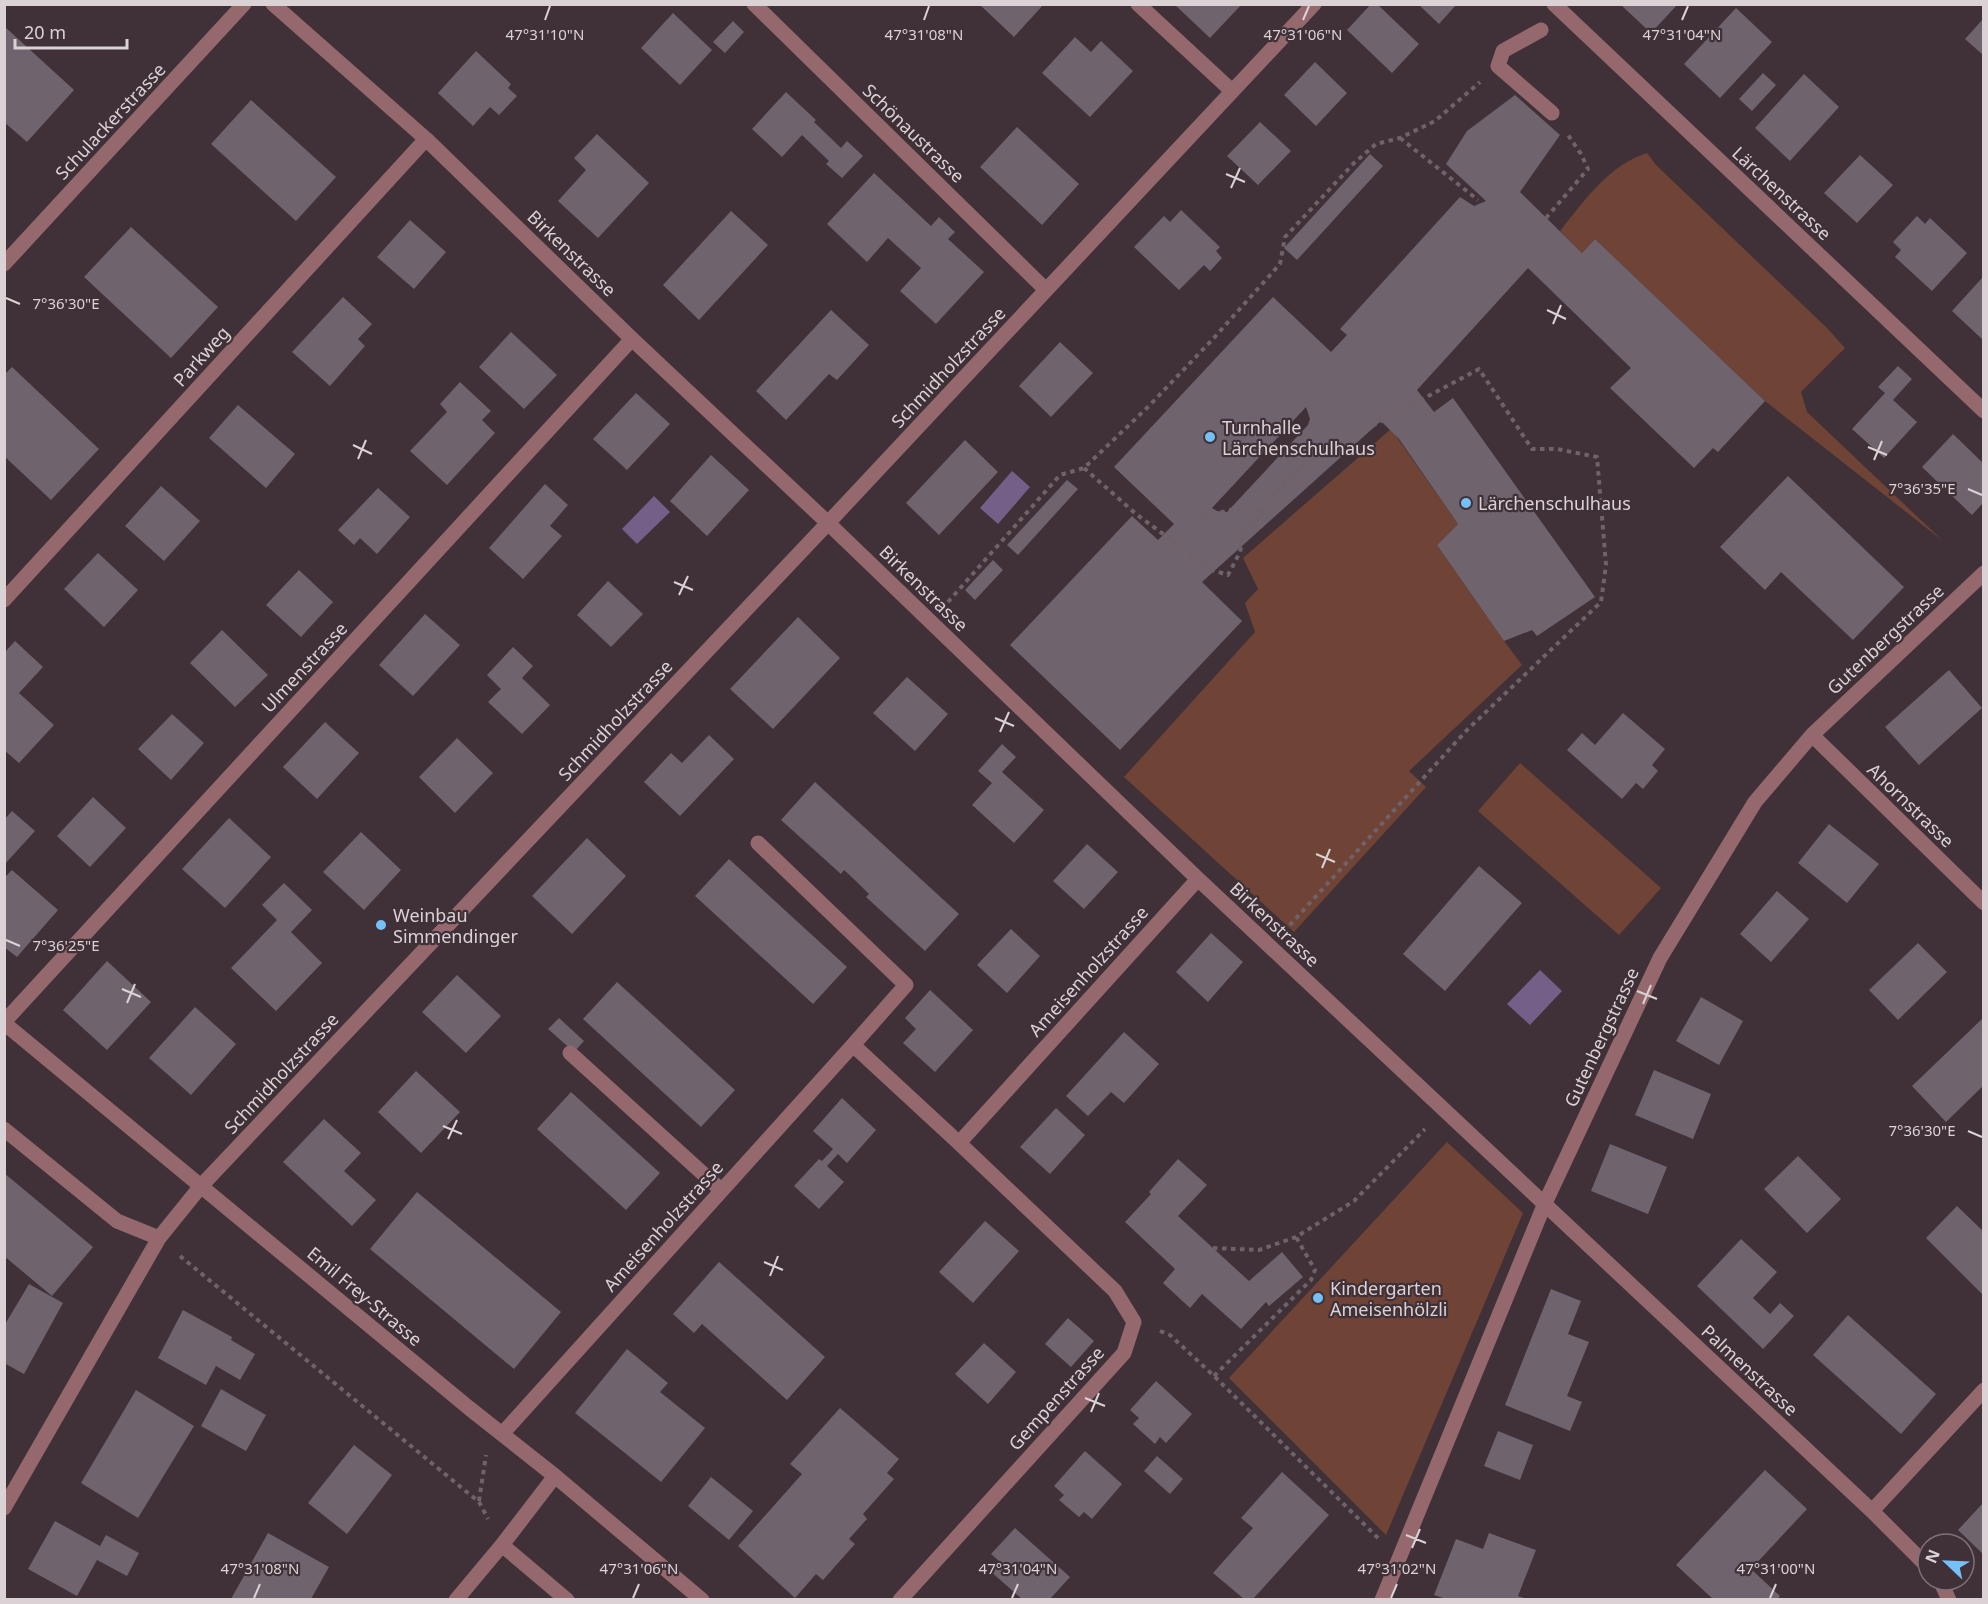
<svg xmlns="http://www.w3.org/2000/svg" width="1988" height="1604" font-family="'Noto Sans',sans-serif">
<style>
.green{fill:#704337}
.water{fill:#745f89}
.building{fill:#6f636e;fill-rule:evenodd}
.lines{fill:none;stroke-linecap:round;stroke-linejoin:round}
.path{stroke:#6f6268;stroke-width:4;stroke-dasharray:4.5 4.5;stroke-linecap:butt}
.minor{stroke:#95686d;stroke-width:15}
.ticks{fill:none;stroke:#dbd2d6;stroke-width:2}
.poi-dot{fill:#75c0f6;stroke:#3f3137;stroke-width:2}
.labels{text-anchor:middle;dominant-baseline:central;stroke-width:4.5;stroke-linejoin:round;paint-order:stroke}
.street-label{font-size:18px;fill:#dbd2d6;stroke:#3f3137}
.poi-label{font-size:18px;fill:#dbd2d6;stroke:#3f3137;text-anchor:start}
.ticks-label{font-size:15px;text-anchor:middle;fill:#dbd2d6;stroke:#3f3137;stroke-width:4.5;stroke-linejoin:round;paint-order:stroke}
</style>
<rect width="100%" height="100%" fill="#3f3137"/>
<path class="green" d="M1647,153L1656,165L1827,328L1845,348L1801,392L1807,412L1943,541L1765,401L1595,239L1582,253L1560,231C1584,201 1609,165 1647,153Z
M1391,429L1458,524L1437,545L1504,641L1522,665L1409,771L1426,787L1294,932L1124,777L1255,632L1245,603L1258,589L1243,558Z
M1520,763L1661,888L1619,935L1478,811Z
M1447,1142L1523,1213L1386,1535L1229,1378Z"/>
<path class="water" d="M1012,471L1030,487L998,524L980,508Z
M654,496L670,512L637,544L622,529Z
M1540,970L1562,991L1530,1025L1507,1004Z"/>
<path class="building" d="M979,4H1044L1014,37Z
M1174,4H1242L1210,38Z
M1371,4H1377L1419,44L1392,73L1347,30Z
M1418,4H1457L1439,24Z
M1620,4H1678L1651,33Z
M1736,8L1772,42L1720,98L1684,64Z
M673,13L712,50L680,85L641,48Z
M1983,19V55L1965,39Z
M733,21L744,32L725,53L713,42Z
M4,26L74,90L27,142L4,122Z
M1075,37L1091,52L1101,41L1133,71L1090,117L1042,73Z
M476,51L511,84L508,88L517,96L499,115L490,107L473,126L438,93Z
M1315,62L1347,93L1316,126L1284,95Z
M1763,73L1776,85L1752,111L1739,99Z
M1804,74L1839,107L1790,161L1755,128Z
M786,92L816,120L814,122L841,148L847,141L863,156L842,178L826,164L829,161L802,135L782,157L752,129Z
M1515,95L1560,135L1520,192L1582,253L1595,239L1765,401L1718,452L1713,448L1694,468L1610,388L1631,368L1528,268L1417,390L1434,412L1453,398L1595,597L1537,636L1532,630L1504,641L1437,545L1458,524L1399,439L1381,421L1202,582L1242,621L1120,750L1010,645L1132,516L1158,540L1174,524L1114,467L1273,297L1331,352L1347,335L1340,329L1460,197L1474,206L1486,201L1446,164L1467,131ZM1306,407L1310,419L1308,425L1227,512L1217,511L1212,508Z
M251,100L336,177L296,221L211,144Z
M1260,122L1291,151L1258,185L1227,156Z
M1017,127L1079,184L1042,225L980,167Z
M597,134L649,183L598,238L558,201L586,170L574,158Z
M1370,154L1383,166L1297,260L1284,248Z
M1860,155L1893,185L1857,223L1824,193Z
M874,173L931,226L939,217L955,232L948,239L984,272L936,324L900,291L921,268L888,238L867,262L827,224Z
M1181,210L1220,247L1216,251L1222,258L1210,271L1204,265L1179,290L1134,247L1164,216L1170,222Z
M731,211L768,245L699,320L663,285Z
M1917,216L1925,224L1930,218L1967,253L1932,291L1895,257L1901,250L1893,242Z
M410,220L446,252L414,289L377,257Z
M131,227L218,307L171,358L84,277Z
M1982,278L1983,280V340L1952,311Z
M343,297L372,324L358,339L365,346L330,386L292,352Z
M831,310L869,345L837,380L829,374L786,420L756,391Z
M511,332L557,375L524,409L479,367Z
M1060,342L1093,373L1051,417L1019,386Z
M1898,366L1912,379L1893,400L1917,422L1884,458L1852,429L1885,393L1878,387Z
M12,367L99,449L51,500L4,456V375Z
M460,382L491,411L482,420L495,433L447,485L410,451L447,412L440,404Z
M636,393L670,424L627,470L593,439Z
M238,405L295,454L266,488L209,438Z
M1953,434L1983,463V503L1972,515L1922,467Z
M965,440L998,472L939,535L906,503Z
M711,455L749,490L707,536L670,501Z
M1788,476L1904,587L1853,640L1781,572L1765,590L1720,547Z
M1067,480L1078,489L1018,555L1007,545Z
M545,484L568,505L550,526L562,536L523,579L489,548Z
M161,486L200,521L164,561L125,526Z
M378,488L410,517L377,554L360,538L354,545L338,530Z
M98,553L138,590L104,627L64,589Z
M993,560L1003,570L975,600L965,590Z
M299,570L333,602L301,637L266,605Z
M608,581L643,614L611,647L577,615Z
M425,614L460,645L413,696L379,665Z
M798,617L840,658L773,729L730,689Z
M222,630L268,675L235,707L190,663Z
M15,641L43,667L19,693L54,725L19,763L4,750V653Z
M513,647L533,666L522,678L550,705L522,734L488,702L501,689L487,675Z
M1949,670L1982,708L1919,765L1885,727Z
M907,677L948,714L915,751L873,713Z
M1623,713L1665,749L1652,765L1658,771L1643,789L1636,783L1622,799L1567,750L1582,733L1595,745Z
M172,714L204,743L171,780L138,749Z
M325,722L359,753L317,799L283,767Z
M709,735L734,759L680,816L644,782L671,753L682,763Z
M457,738L493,773L455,813L419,777Z
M1002,744L1016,757L1002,772L1044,810L1014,843L972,805L992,783L978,771Z
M815,782L959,914L925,951L866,897L869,894L857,882L844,870L841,874L781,820Z
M93,797L126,828L90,867L57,836Z
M12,811L35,831L4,865V820Z
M229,818L271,857L225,908L182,869Z
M1829,824L1879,864L1847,903L1798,863Z
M361,832L401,870L364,910L323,872Z
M587,838L626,876L572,934L532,896Z
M1087,844L1118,872L1084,909L1053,881Z
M729,859L847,967L813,1004L695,896Z
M1479,866L1522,903L1445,991L1403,954Z
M12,870L58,910L17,957L4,947V878Z
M284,883L312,910L291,932L322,963L276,1011L231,968L277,920L262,905Z
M1777,891L1809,919L1771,962L1740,934Z
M1011,929L1040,956L1007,993L977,965Z
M1211,933L1243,962L1208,1002L1176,972Z
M1918,943L1947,972L1898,1020L1869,990Z
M107,961L151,1002L107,1050L63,1010Z
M457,975L501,1016L466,1053L422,1012Z
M617,982L735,1090L701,1127L583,1019Z
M930,990L973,1030L935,1072L903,1043L916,1029L905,1018Z
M1701,997L1743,1021L1719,1065L1676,1041Z
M195,1007L236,1044L191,1095L149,1058Z
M559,1018L584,1041L574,1052L548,1029Z
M1983,1018V1086L1946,1122L1912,1086Z
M1124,1032L1159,1064L1124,1103L1111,1092L1088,1116L1066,1096Z
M1654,1070L1711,1094L1693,1139L1635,1115Z
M416,1071L460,1112L421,1153L378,1112Z
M571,1092L660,1173L626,1210L537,1129Z
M842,1098L876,1130L847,1163L838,1154L827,1166L844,1182L819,1209L794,1186L819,1159L822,1161L833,1149L813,1131Z
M1056,1108L1085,1135L1050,1174L1020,1147Z
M324,1119L361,1153L344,1171L376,1200L352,1226L283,1162Z
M1610,1144L1667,1167L1648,1214L1591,1191Z
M1798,1156L1841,1199L1807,1233L1764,1189Z
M1178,1159L1207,1185L1178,1216L1249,1281L1282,1252L1303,1277L1269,1306L1266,1302L1241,1329L1202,1294L1190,1308L1163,1283L1175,1269L1125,1222L1151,1194L1149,1192Z
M4,1173L93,1247L52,1296L4,1256Z
M417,1192L561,1312L514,1369L370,1249Z
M1957,1206L1983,1231V1295L1926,1238Z
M985,1221L1019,1251L973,1303L939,1272Z
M1741,1239L1777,1272L1753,1298L1770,1314L1780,1303L1794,1316L1763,1349L1697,1286Z
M719,1262L825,1357L787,1400L702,1324L694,1333L673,1314Z
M29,1284L63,1303L24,1374L4,1363V1326Z
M1551,1289L1581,1301L1568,1334L1589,1342L1567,1396L1582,1402L1570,1431L1505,1405Z
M183,1310L232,1337L231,1340L255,1354L240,1380L216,1366L206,1385L158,1358Z
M1848,1315L1936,1394L1901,1434L1813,1355Z
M1068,1318L1094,1341L1071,1367L1045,1344Z
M984,1343L1016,1372L988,1404L955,1374Z
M627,1349L668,1383L660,1392L705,1428L661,1482L575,1413Z
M1156,1381L1192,1414L1166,1443L1160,1437L1155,1444L1133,1424L1139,1418L1130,1410Z
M221,1389L266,1415L246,1451L201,1426Z
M136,1390L194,1426L138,1518L81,1483Z
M840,1408L899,1459L887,1473L894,1479L863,1514L867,1519L849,1539L855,1544L823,1580L816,1574L795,1598L738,1546L802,1474L790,1464Z
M1498,1431L1533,1445L1520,1480L1484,1466Z
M354,1445L392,1475L347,1534L308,1503Z
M1085,1451L1122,1484L1092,1519L1084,1512L1079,1517L1059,1500L1064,1495L1054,1486Z
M1157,1456L1183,1479L1170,1494L1144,1471Z
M1765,1470L1807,1509L1751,1569L1780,1596L1778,1599H1713L1676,1565Z
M1282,1472L1329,1515L1253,1599H1244L1213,1573L1253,1528L1241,1518Z
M711,1477L753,1511L729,1540L688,1506Z
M1983,1503V1554L1958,1530Z
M55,1521L100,1546L106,1535L139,1553L127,1576L97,1560L77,1596L28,1569Z
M1015,1528L1070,1577L1050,1599H1022L990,1571L999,1561L991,1554Z
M268,1533L329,1567L311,1599H231Z
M1489,1533L1536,1550L1518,1596L1527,1599H1446L1434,1595L1456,1539L1483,1549Z"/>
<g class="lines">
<path class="path" d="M1400,138L1478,200
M1546,218L1588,169L1581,154L1568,135
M1084,468L1136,514L1212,570L1228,575L1240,552L1244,532L1264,511L1274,494L1304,465L1342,442L1479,369L1532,449H1557L1597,457L1606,565L1601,602L1466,731L1289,926
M1203,518C1229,510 1237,506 1264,511
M948,602L1060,475L1084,468L1150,405L1212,340L1280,264L1285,237L1354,163L1376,144L1400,138L1435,121L1480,82
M1213,1248L1259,1250L1296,1237L1354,1201L1425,1129
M180,1256L479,1502L488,1519
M1160,1331L1170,1335L1214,1376L1378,1538
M1214,1376L1311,1280L1315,1270L1296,1237
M479,1501L486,1455"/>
<path class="minor" d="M273,4L426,139L632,339L828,523L1198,879L1872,1511L1928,1567
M754,4L1046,290
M1138,4L1232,91
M1554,4L1984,411
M1541,30L1503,51L1498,66L1552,113
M4,264L244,4
M4,600L426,139
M1812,735L1984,903
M758,843L906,985L853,1045
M4,1022L632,339
M4,1023L469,1408L555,1476L702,1600
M570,1053L721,1190
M4,1129L117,1221L159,1238
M502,1434L853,1045L959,1143L1198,879
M4,1508L159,1238L201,1186L828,523L1314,4
M1872,1511L1984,1390
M502,1545L567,1600
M1940,1580L1949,1600
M456,1600L502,1545L555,1476
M900,1600L1124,1353L1134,1322L1115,1291L959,1143
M1382,1600L1545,1203L1660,958L1755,802L1812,735L1984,573"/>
</g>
<path class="ticks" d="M545,20L550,6M924,20L929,6M1303,20L1309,6M1682,20L1688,6M1226,174L1245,182M1231,188L1240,168M6,298L20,304M1547,310L1566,319M1553,324L1561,305M353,445L372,454M1868,447L1887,455M358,459L366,440M1874,460L1882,441M1968,489L1982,495M674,582L693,590M679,595L688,576M995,718L1014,726M1000,732L1009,712M1316,854L1335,862M1322,868L1330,849M6,940L20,946M122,989L141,997M1637,991L1657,999M127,1003L135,984M1643,1004L1651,985M443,1126L462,1134M1968,1131L1982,1137M448,1139L457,1120M764,1262L783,1270M770,1276L778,1256M1085,1398L1105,1406M1091,1412L1099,1393M1406,1535L1426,1543M1412,1548L1420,1529M254,1598L260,1584M633,1598L639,1584M1012,1598L1018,1584M1391,1598L1397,1584M1770,1598L1776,1584"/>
<g class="poi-dot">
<circle cx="1210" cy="437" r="6"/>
<circle cx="1466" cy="503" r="6"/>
<circle cx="381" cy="925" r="6"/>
<circle cx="1318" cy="1298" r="6"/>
</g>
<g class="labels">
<g class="street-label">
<text transform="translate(110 121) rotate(-47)">Schulackerstrasse</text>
<text transform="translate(914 133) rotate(44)">Schönaustrasse</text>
<text transform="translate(1782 193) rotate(43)">Lärchenstrasse</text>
<text transform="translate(572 253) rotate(44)">Birkenstrasse</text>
<text transform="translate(201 356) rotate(-48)">Parkweg</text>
<text transform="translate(948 367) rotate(-47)">Schmidholzstrasse</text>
<text transform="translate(924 588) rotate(44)">Birkenstrasse</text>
<text transform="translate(1885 639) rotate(-43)">Gutenbergstrasse</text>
<text transform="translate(304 667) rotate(-47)">Ulmenstrasse</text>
<text transform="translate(615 720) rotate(-47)">Schmidholzstrasse</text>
<text transform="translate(1911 805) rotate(44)">Ahornstrasse</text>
<text transform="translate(1275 924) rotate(43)">Birkenstrasse</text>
<text transform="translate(1088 971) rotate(-48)">Ameisenholzstrasse</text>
<text transform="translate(1601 1037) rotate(-65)">Gutenbergstrasse</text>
<text transform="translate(281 1073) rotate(-47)">Schmidholzstrasse</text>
<text transform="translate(663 1226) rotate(-48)">Ameisenholzstrasse</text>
<text transform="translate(365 1296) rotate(40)">Emil Frey-Strasse</text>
<text transform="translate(1750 1370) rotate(43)">Palmenstrasse</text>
<text transform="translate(1056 1398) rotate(-48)">Gempenstrasse</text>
</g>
<g class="poi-label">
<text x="1222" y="427">Turnhalle<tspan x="1222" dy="21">Lärchenschulhaus</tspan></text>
<text x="1478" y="503">Lärchenschulhaus</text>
<text x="393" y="915">Weinbau<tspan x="393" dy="21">Simmendinger</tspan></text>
<text x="1330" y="1288">Kindergarten<tspan x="1330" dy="21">Ameisenhölzli</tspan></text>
</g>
</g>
<g class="ticks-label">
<text x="545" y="40">47°31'10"N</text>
<text x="924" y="40">47°31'08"N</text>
<text x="1303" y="40">47°31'06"N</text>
<text x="1682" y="40">47°31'04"N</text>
<text x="66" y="309">7°36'30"E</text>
<text x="1922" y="494">7°36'35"E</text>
<text x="66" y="951">7°36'25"E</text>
<text x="1922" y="1136">7°36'30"E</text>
<text x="260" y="1574">47°31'08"N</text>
<text x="639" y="1574">47°31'06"N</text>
<text x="1018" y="1574">47°31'04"N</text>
<text x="1397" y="1574">47°31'02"N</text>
<text x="1776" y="1574">47°31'00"N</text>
</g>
<rect width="1988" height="1604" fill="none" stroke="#dbd2d6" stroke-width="12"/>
<g transform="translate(1946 1562) rotate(293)"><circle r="28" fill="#3f3137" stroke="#7d7177" stroke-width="1.5"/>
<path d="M0-4.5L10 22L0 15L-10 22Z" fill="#75c0f6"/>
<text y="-9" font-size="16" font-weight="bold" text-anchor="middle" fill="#dbd2d6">N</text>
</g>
<path d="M15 39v9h112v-9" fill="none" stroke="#dbd2d6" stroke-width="3"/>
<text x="24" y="39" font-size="18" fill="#dbd2d6" stroke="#3f3137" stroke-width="4.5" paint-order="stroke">20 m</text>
</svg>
